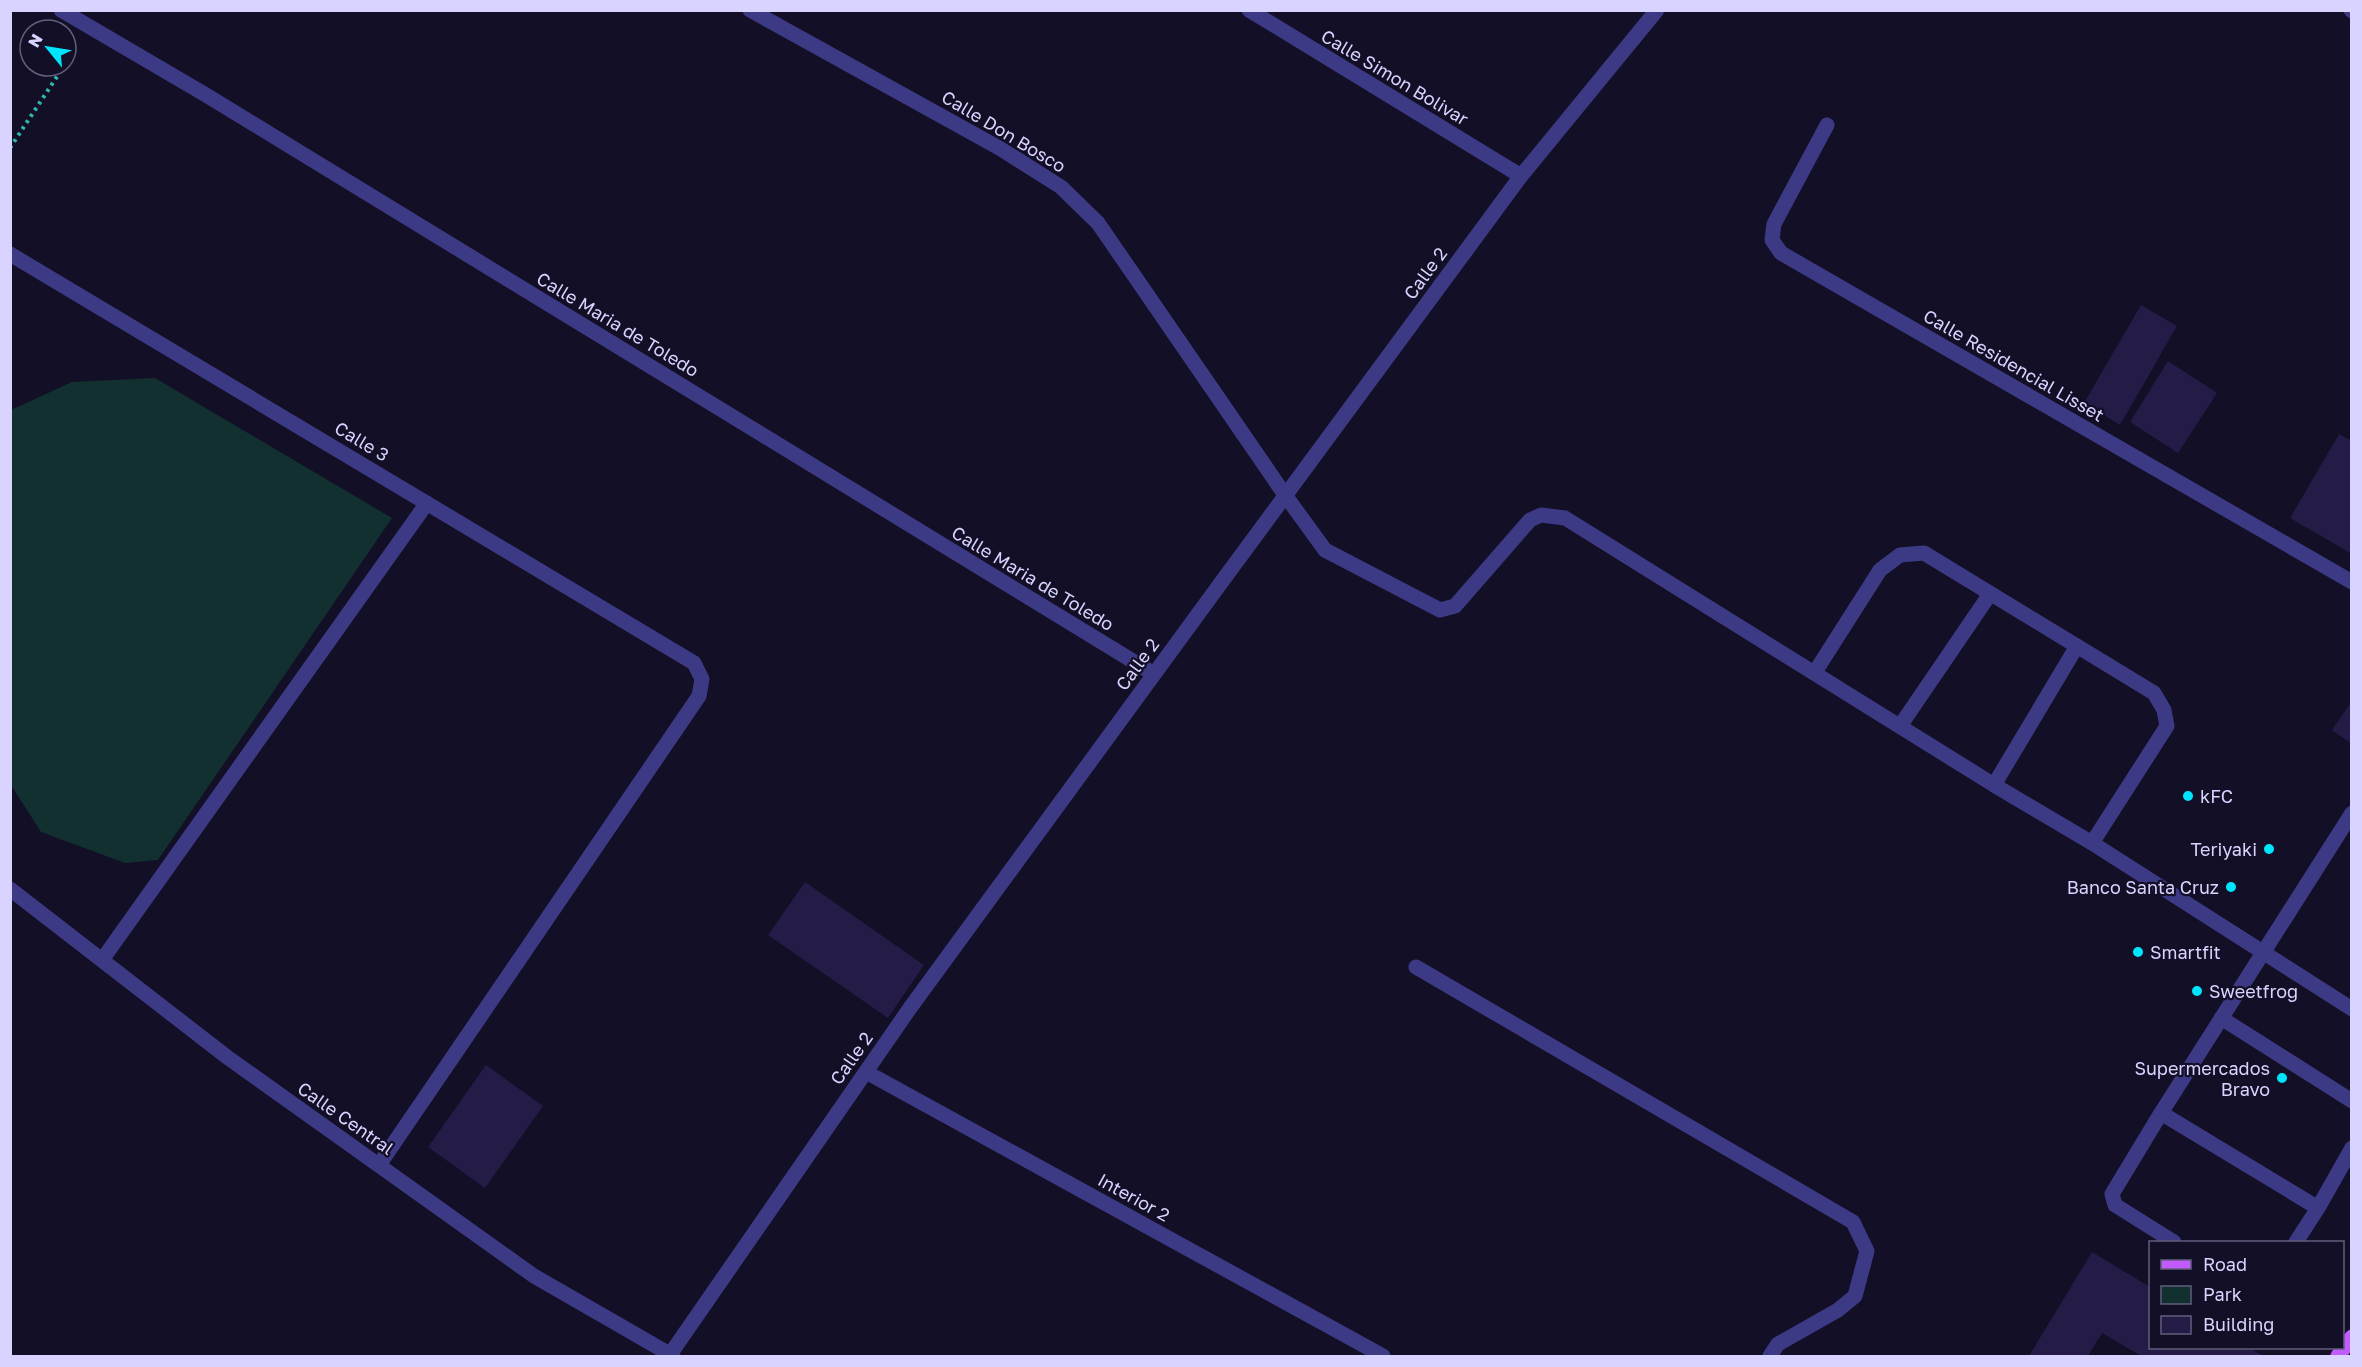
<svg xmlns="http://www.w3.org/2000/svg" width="2362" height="1367" font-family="'Golos Text',sans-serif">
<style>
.green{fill:#12302f}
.building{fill:#241b47}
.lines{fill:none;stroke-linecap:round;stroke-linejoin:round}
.path{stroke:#2fb8b0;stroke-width:4;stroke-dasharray:3 4.5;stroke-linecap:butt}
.minor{stroke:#3d3a85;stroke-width:15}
.major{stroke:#c25bff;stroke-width:15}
.poi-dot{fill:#00e5ff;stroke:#130f26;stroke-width:2}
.labels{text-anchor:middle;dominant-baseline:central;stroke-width:4.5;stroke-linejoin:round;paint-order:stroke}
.street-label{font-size:18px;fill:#d9d4ff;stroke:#130f26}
.poi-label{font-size:18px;fill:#d9d4ff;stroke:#130f26;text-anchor:start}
</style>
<rect width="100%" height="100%" fill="#130f26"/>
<path class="green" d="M155,378L392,518L158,860L125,863L41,832L11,785V410L72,382Z"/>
<path class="building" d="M2141,305L2177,326L2120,425L2084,403Z
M2168,361L2217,393L2178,453L2130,422Z
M2339,434L2352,441V554L2290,518Z
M2352,701V744L2332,730Z
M805,882L924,965L888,1018L768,935Z
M486,1065L543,1106L485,1188L428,1147Z
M2092,1252L2150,1287V1348H2249L2262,1355L2261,1356H2141L2102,1333L2088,1356H2029Z"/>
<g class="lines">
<path class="path" d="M10,148L58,75L57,66"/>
<path class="minor" d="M61,10L206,95L1154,674
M750,10L1001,149L1061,187L1098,223L1285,495L1325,550L1440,610L1455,606L1530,520L1541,515L1565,518L1994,785L2092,843L2352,1009
M1249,10L1521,176
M2351,10L2352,11
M1827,125L1774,224L1772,240L1781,253L2352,582
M10,254L694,663L702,679L699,696L379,1165
M1815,672L1880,570L1900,555L1924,553L2154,693L2164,710L2167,726L2092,843
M1900,726L1990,594
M1994,785L2077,646
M10,889L227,1057L534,1276L673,1356
M102,960L427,503
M1416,967L1853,1222L1867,1251L1855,1296L1838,1310L1778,1344L1770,1356
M2221,1018L2352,1101
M866,1072L1383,1356
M2161,1113L2318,1208L2352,1148
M2174,1242L2115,1205L2112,1194L2161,1113L2352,813
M2296,1242L2318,1208
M669,1356L910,1008L1223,580L1521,176L1657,10"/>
<path class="major" d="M2338,1356L2352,1337"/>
</g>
<g class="poi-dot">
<circle cx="2188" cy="796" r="6"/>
<circle cx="2269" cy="849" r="6"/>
<circle cx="2231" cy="887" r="6"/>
<circle cx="2138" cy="952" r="6"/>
<circle cx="2197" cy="991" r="6"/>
<circle cx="2282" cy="1078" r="6"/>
</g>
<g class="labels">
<g class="street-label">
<text transform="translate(1395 77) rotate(31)">Calle Simon Bolivar</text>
<text transform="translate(1004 131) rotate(31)">Calle Don Bosco</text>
<text transform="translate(1425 273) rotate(-54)">Calle 2</text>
<text transform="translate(618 324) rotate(31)">Calle Maria de Toledo</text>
<text transform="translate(2014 365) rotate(30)">Calle Residencial Lisset</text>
<text transform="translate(362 441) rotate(31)">Calle 3</text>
<text transform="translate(1033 578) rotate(31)">Calle Maria de Toledo</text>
<text transform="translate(1137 664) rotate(-54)">Calle 2</text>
<text transform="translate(851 1058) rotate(-55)">Calle 2</text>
<text transform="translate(346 1118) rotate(35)">Calle Central</text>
<text transform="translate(1134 1197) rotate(29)">Interior 2</text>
</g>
<g class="poi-label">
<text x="2200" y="796">kFC</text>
<text x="2257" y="849" text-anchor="end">Teriyaki</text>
<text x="2219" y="887" text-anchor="end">Banco Santa Cruz</text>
<text x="2150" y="952">Smartfit</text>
<text x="2209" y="991">Sweetfrog</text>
<text x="2270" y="1068" text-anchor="end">Supermercados<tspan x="2270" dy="21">Bravo</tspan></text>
</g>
</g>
<rect width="2362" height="1367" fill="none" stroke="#d9d4ff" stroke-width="24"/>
<rect x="2149" y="1241" width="195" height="108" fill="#130f26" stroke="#625e7d" stroke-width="1.5"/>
<rect x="2161" y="1260" width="30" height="9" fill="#c25bff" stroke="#625e7d" stroke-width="1.5"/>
<text x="2203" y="1271" font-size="18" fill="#d9d4ff">Road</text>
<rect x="2161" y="1286" width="30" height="18" fill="#12302f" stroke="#625e7d" stroke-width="1.5"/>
<text x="2203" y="1301" font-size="18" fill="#d9d4ff">Park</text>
<rect x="2161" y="1316" width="30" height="18" fill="#241b47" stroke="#625e7d" stroke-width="1.5"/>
<text x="2203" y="1331" font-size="18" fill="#d9d4ff">Building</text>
<g transform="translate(48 48) rotate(300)"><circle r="28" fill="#130f26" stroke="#625e7d" stroke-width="1.5"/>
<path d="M0-4.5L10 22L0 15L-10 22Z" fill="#00e5ff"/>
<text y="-9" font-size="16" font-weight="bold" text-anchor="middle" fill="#d9d4ff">N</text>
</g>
</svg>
